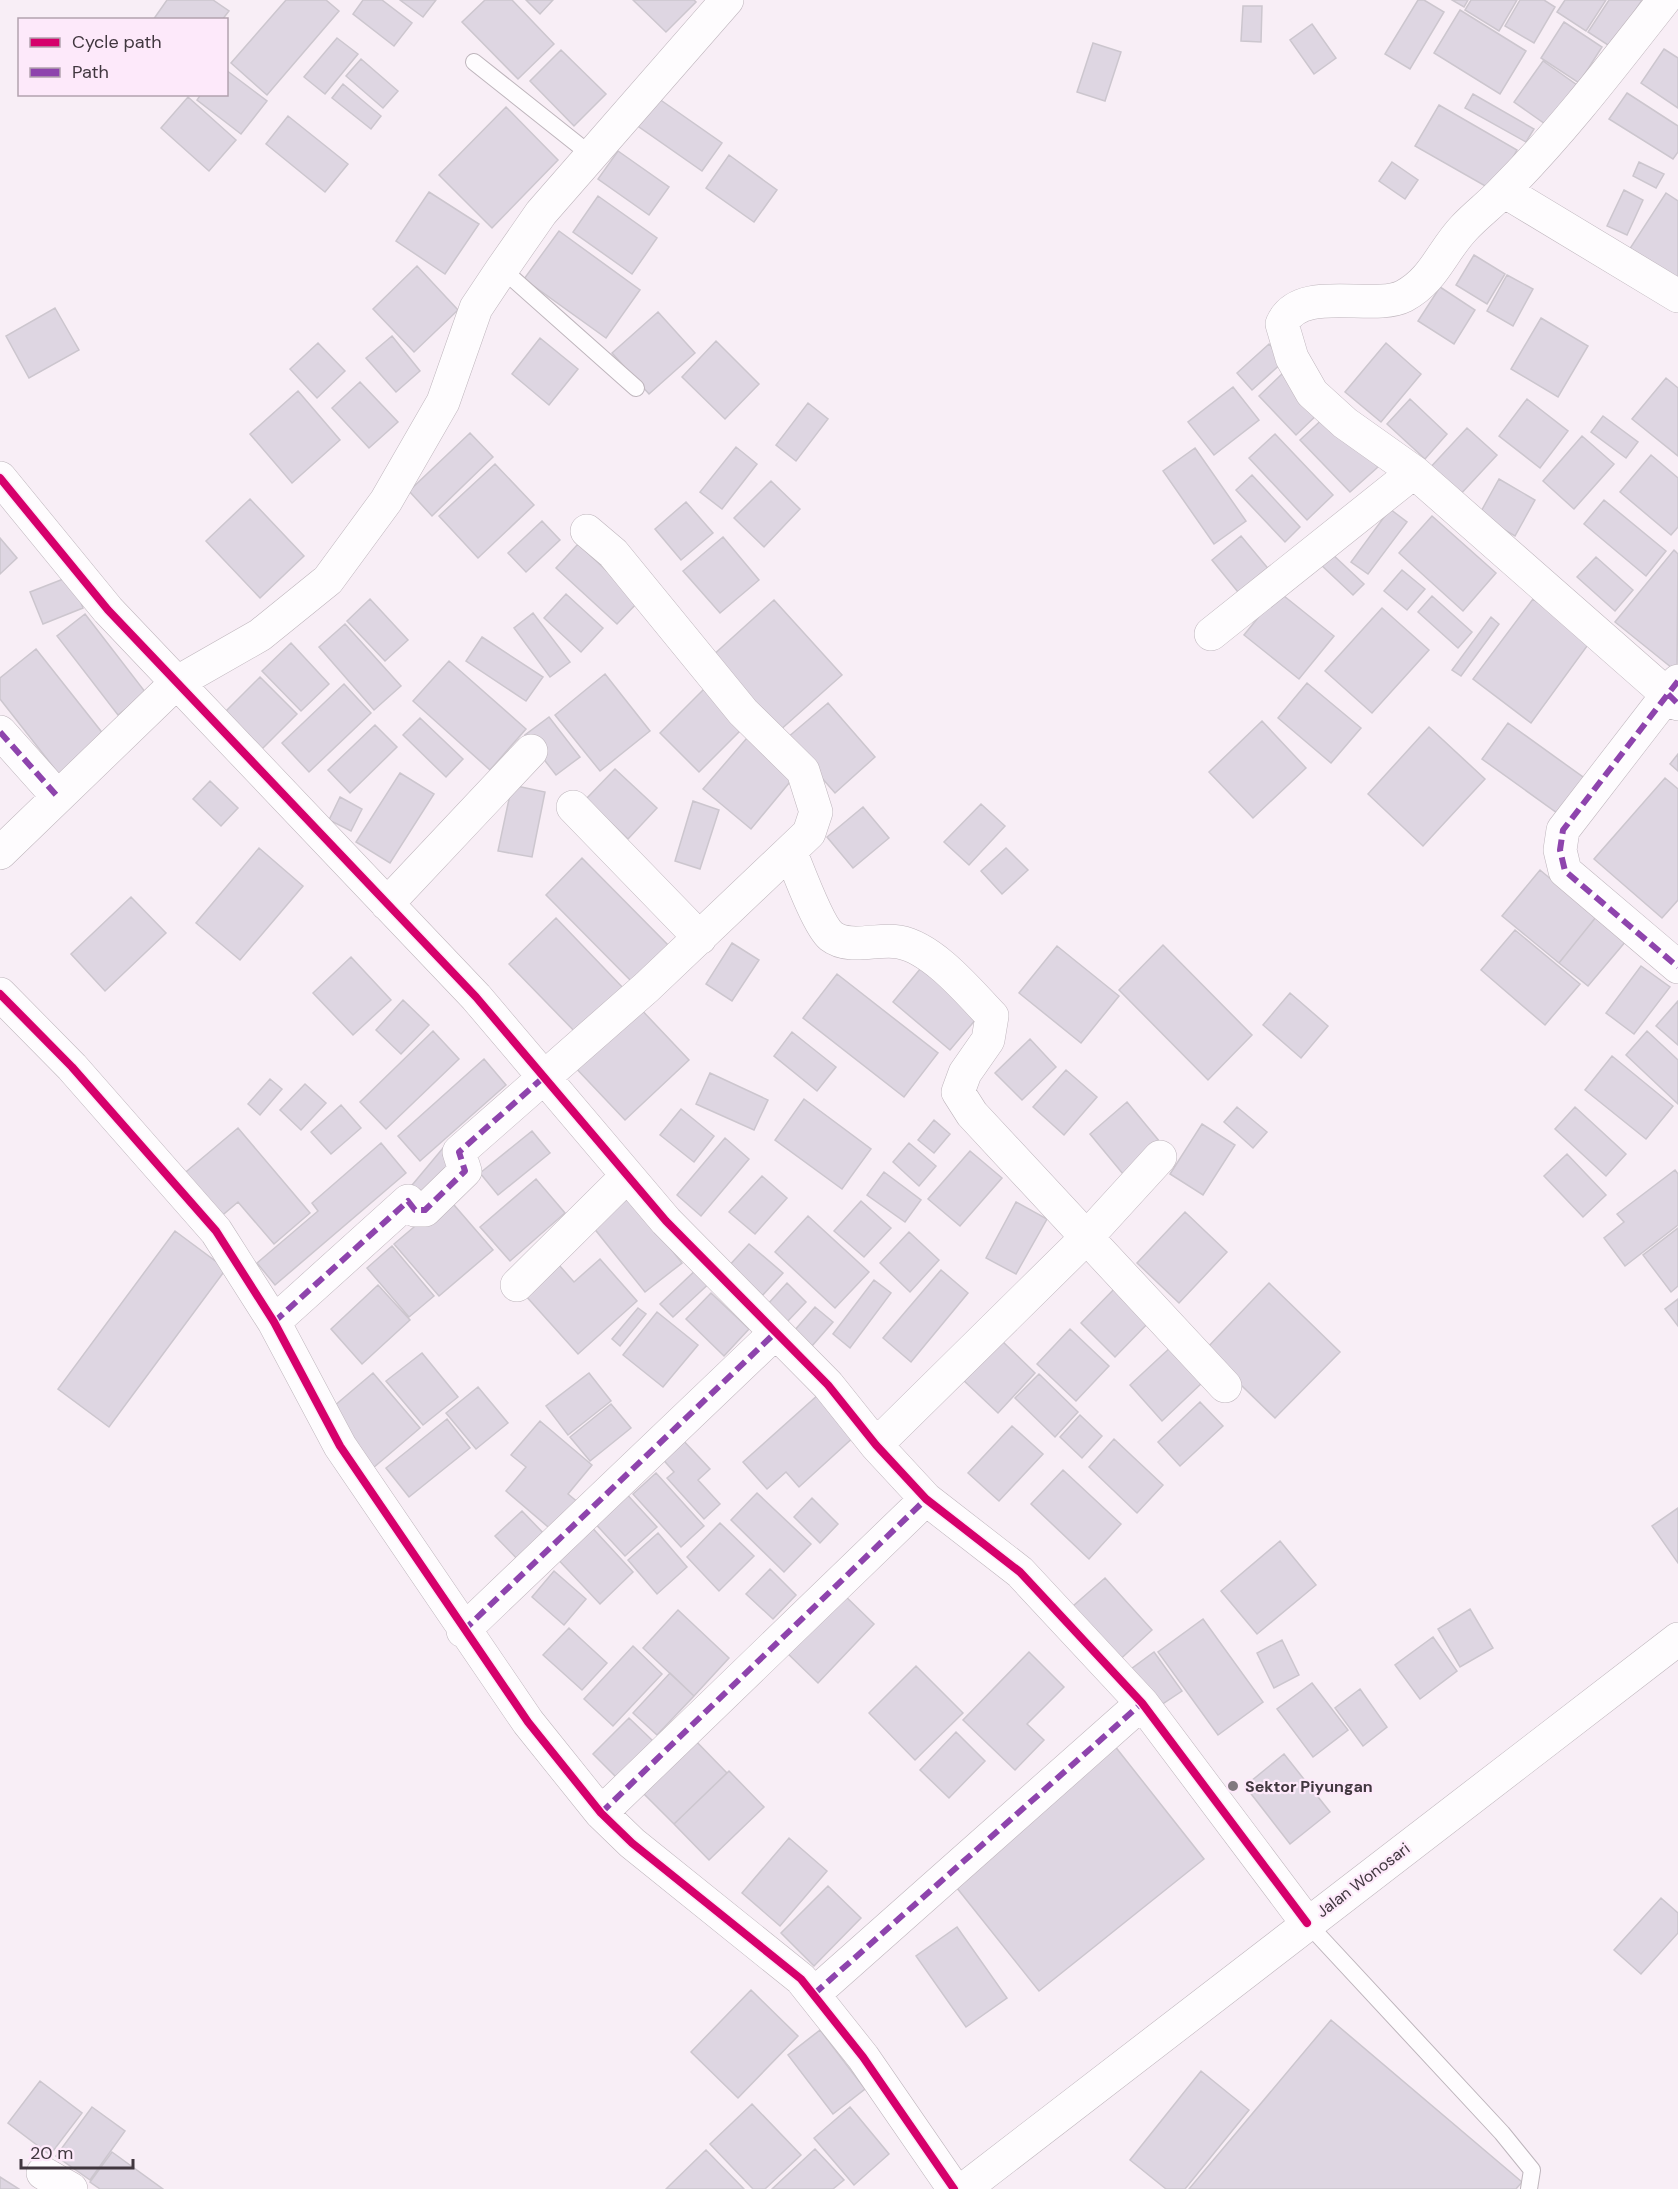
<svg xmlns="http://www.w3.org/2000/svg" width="1678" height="2189" font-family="'DM Sans',sans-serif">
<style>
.building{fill:#ded6e2;stroke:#ccc6ce;stroke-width:1.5}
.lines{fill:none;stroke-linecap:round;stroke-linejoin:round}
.lane-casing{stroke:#beb5bc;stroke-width:18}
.street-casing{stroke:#beb5bc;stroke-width:34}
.highway-casing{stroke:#beb5bc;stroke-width:34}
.lane{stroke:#fefcfe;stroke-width:16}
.street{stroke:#fefcfe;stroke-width:33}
.highway{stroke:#fefcfe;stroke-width:33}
.quiet{stroke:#8e44ad;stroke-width:6;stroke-dasharray:12 6;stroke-linecap:butt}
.cycleway-casing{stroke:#fde9fa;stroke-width:11}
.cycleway{stroke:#d6006c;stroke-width:8}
.poi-dot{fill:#81777f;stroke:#fde9fa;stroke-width:2}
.labels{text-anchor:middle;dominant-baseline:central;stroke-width:4.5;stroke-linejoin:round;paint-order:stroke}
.poi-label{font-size:16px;font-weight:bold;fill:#41373f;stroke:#fde9fa;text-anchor:start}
.street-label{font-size:16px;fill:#41373f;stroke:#fde9fa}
</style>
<rect width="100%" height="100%" fill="#f8eef6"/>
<path class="building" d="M167,0H213L229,11L222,20H153Z
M286,0H326L339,11L267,95L231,63Z
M363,0H382L412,23L394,46L353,14Z
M400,0H436L423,17Z
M485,0H512L554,44L518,79L462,22Z
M526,0H553L540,14Z
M633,0H694L696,2L666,32Z
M1418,0H1424L1444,12L1410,69L1385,54Z
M1452,0H1468L1464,7Z
M1471,0H1517L1499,31L1465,10Z
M1520,0H1544L1555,7L1534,43L1505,26Z
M1565,0H1606L1586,31L1557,12Z
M1609,0H1642L1611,47L1588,32Z
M1243,6H1262L1261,42L1241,41Z
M1460,10L1526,51L1500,94L1434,53Z
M1564,22L1602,47L1579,83L1541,58Z
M1312,24L1336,58L1314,74L1290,40Z
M337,38L358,54L325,94L304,77Z
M1093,43L1121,52L1105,101L1077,92Z
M1664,49L1678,58V108L1641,83Z
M561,50L606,94L574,126L530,81Z
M361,59L398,91L383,108L346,76Z
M1543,61L1577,85L1548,126L1514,102Z
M226,70L267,101L241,134L197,100L201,94H226Z
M343,84L381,116L371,129L332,98Z
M1627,93L1678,126V152L1673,159L1609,119Z
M652,94L722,143L702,171L632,122Z
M1473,94L1534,129L1526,142L1465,108Z
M188,97L236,140L209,171L161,128Z
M1439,105L1517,150L1494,191L1415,146Z
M506,107L558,160L492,228L439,175Z
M288,116L348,164L325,192L266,144Z
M618,151L669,187L649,215L598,179Z
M729,155L777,190L754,222L706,188Z
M1392,162L1418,180L1405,199L1379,181Z
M1639,162L1664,174L1656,188L1633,176Z
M1624,190L1643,200L1627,235L1607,226Z
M429,192L479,224L445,274L396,241Z
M1666,193L1678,201V283L1629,250Z
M598,196L657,238L632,274L573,232Z
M559,231L640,290L606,338L524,279Z
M1474,255L1505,274L1487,304L1456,285Z
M417,266L458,310L414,352L373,309Z
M1507,275L1533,289L1513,326L1487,311Z
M1440,287L1475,310L1454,344L1418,321Z
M55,308L79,350L29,378L6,336Z
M658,312L695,353L649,394L612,353Z
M1541,318L1588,346L1558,397L1511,369Z
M392,336L420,371L396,392L366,358Z
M540,338L578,369L549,405L512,374Z
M716,341L759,384L725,419L682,377Z
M318,343L345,371L317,398L290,369Z
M1386,343L1421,374L1381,422L1345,392Z
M1269,344L1284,361L1252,390L1237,373Z
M1285,371L1323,409L1296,435L1259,396Z
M1666,378L1678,388V456L1632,419Z
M360,382L398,422L369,448L332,408Z
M1233,387L1259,420L1214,455L1188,422Z
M298,391L340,440L292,483L250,434Z
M1410,399L1447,434L1425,459L1387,424Z
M1527,399L1568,431L1540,468L1499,436Z
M808,403L828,419L796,461L776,445Z
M1328,414L1378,467L1350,492L1300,440Z
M1603,416L1638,442L1626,458L1591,432Z
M1467,428L1497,455L1458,497L1428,470Z
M470,433L493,457L432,516L409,491Z
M1275,434L1333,495L1307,520L1249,458Z
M1582,436L1614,464L1574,509L1543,481Z
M736,447L757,464L722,509L700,492Z
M1195,448L1246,521L1214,544L1163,471Z
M1651,455L1678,478V527L1671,535L1620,492Z
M495,464L534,505L478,558L439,516Z
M1252,475L1300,527L1285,542L1236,490Z
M1499,479L1535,500L1515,536L1479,515Z
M771,481L800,509L764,547L734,518Z
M250,499L304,556L260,598L206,541Z
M1604,500L1666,551L1646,576L1584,524Z
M686,502L713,533L681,560L655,529Z
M1390,509L1407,522L1368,574L1351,562Z
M1432,516L1496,573L1463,611L1399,553Z
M542,521L560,540L526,572L508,553Z
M1241,536L1271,572L1242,597L1212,560Z
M723,537L759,580L720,613L683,571Z
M0,538L17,558L0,574Z
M578,544L639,601L617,624L556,568Z
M1674,550L1678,554L1677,672L1615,622Z
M1330,552L1364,584L1353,595L1319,563Z
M1596,557L1633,590L1615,611L1577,577Z
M1402,570L1425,589L1407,610L1384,591Z
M71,576L83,608L43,624L30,592Z
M1279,592L1334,636L1299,679L1244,635Z
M566,594L603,628L581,652L544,618Z
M1432,596L1472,632L1458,648L1418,612Z
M370,599L408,640L385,661L347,621Z
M1533,599L1590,642L1531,723L1473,679Z
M774,600L842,675L778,732L711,657Z
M1382,608L1429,650L1372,713L1325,671Z
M533,613L570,662L550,677L514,628Z
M85,614L146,693L118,715L57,636Z
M1491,617L1499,624L1461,676L1452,670Z
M345,624L401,686L374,710L319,647Z
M482,637L543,677L526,701L466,661Z
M291,643L329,684L301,711L262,671Z
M36,649L108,740L62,778L0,699V678Z
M449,661L526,729L490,770L413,701Z
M605,674L650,731L600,771L555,715Z
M260,677L297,714L260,751L223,714Z
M1307,683L1361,728L1331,763L1278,718Z
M344,684L371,713L309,772L282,743Z
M705,688L744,727L699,772L660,733Z
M828,703L875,757L835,793L787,738Z
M549,717L580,757L556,775L525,735Z
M420,718L463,759L446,777L403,735Z
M1262,721L1306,768L1253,818L1209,772Z
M1508,723L1590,782L1564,818L1482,759Z
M375,725L397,747L350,793L328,770Z
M1429,727L1485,779L1423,846L1368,794Z
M753,731L799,771L751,829L703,789Z
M1678,754V771L1670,764Z
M615,769L657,808L628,839L586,799Z
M400,773L434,794L390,863L356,842Z
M1665,778L1678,789V900L1662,918L1594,859Z
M210,781L238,808L221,826L193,799Z
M512,785L545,792L532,857L498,851Z
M340,797L362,809L351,831L329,820Z
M693,801L719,810L700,869L675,861Z
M981,804L1005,826L969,865L944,842Z
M863,807L889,838L853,868L827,837Z
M259,848L303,886L240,960L196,923Z
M1006,848L1028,870L1002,894L981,871Z
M582,858L675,952L638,988L546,895Z
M1540,870L1596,917L1559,963L1502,916Z
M131,897L166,933L105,991L71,954Z
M1596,917L1626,941L1588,986L1559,963Z
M556,918L626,991L580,1037L509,964Z
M1515,930L1580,984L1545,1025L1481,970Z
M732,943L759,960L732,1001L706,984Z
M1163,945L1252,1035L1208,1080L1119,990Z
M1057,946L1119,996L1081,1043L1019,993Z
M351,957L391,1000L353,1035L313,993Z
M925,963L982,1012L950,1050L893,1002Z
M1641,966L1670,987L1634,1034L1606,1013Z
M837,974L938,1053L904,1097L803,1018Z
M1290,993L1328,1026L1301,1058L1263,1025Z
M403,1000L429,1025L401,1054L376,1030Z
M1678,1001V1045L1656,1026Z
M636,1004L689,1060L625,1120L572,1064Z
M433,1031L459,1059L386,1129L360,1102Z
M1647,1031L1678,1060V1104L1626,1055Z
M792,1032L836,1067L817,1091L774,1056Z
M1030,1039L1056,1067L1022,1100L995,1073Z
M1612,1056L1673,1106L1646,1139L1585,1090Z
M484,1059L506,1085L420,1161L398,1136Z
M1066,1070L1097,1097L1064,1135L1033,1107Z
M710,1073L768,1100L754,1130L696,1104Z
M270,1079L282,1089L260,1115L248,1104Z
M305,1084L326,1103L301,1130L280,1110Z
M804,1099L871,1149L842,1189L775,1140Z
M1127,1102L1160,1142L1123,1174L1090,1134Z
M341,1105L361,1128L331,1154L311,1132Z
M1237,1107L1267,1132L1253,1148L1224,1122Z
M1575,1107L1626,1154L1606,1176L1555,1129Z
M681,1109L714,1136L694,1162L660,1135Z
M934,1120L950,1134L934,1153L918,1140Z
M1202,1124L1235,1145L1203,1195L1170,1174Z
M238,1128L310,1213L274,1244L238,1202L218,1219L181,1176Z
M532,1131L550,1153L498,1195L480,1173Z
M725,1138L749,1159L701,1216L677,1195Z
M381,1143L406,1173L275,1285L257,1263L318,1211L312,1203Z
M909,1143L936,1166L919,1186L893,1162Z
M443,1148L462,1164L427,1205L408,1190Z
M970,1151L1002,1178L960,1226L928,1199Z
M1567,1154L1606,1195L1583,1217L1544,1176Z
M1675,1170L1678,1174V1225L1625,1266L1604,1238L1624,1222L1617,1214Z
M884,1172L921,1200L905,1222L867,1195Z
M762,1176L787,1198L755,1234L729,1212Z
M536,1179L565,1213L510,1261L480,1227Z
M630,1197L682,1263L645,1292L593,1227Z
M448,1198L493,1250L439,1296L394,1244Z
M861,1201L891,1228L864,1257L834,1231Z
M1016,1202L1047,1219L1016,1274L986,1258Z
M1185,1212L1227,1252L1179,1303L1137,1263Z
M808,1216L869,1272L835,1308L775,1252Z
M1678,1228V1286L1671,1292L1643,1255Z
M175,1231L226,1269L109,1427L58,1389Z
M909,1232L939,1260L910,1292L880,1263Z
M749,1244L783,1273L760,1298L727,1268Z
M392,1246L434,1296L409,1317L367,1268Z
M600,1259L637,1301L578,1354L525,1295L559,1265L574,1282Z
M701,1265L714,1279L673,1317L660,1304Z
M941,1270L968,1293L911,1362L883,1338Z
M874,1280L891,1293L850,1348L833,1334Z
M787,1283L806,1302L786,1323L767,1305Z
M1269,1283L1340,1352L1275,1418L1205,1350Z
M378,1285L410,1320L362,1364L331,1329Z
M1118,1285L1153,1318L1115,1357L1081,1323Z
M711,1293L749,1329L724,1356L686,1319Z
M1678,1299V1326L1665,1309Z
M815,1307L833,1322L812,1346L794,1331Z
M638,1308L646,1314L620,1346L612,1339Z
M657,1312L698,1345L663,1387L623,1355Z
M1070,1329L1109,1366L1076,1401L1037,1364Z
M998,1337L1035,1373L998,1413L961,1378Z
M1172,1346L1204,1381L1162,1421L1130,1385Z
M422,1353L458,1397L423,1425L386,1381Z
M373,1373L420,1428L373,1468L327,1412Z
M589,1373L611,1401L568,1435L546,1406Z
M1039,1374L1078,1412L1055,1437L1015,1398Z
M478,1387L508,1423L476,1449L446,1413Z
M819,1394L856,1435L799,1487L786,1472L767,1489L743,1462Z
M1200,1402L1223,1426L1180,1466L1158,1442Z
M611,1404L631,1428L590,1461L570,1437Z
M1080,1415L1102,1436L1082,1458L1060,1437Z
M447,1419L470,1448L409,1497L386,1468Z
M540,1421L592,1465L568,1494L579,1503L554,1532L506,1491L526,1467L511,1455Z
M1012,1426L1043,1454L999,1501L968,1473Z
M680,1437L710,1469L698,1480L720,1504L704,1519L667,1478L674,1472L660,1456Z
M1114,1439L1163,1485L1137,1513L1089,1467Z
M1063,1470L1121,1524L1089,1559L1031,1504Z
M656,1473L704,1526L681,1547L633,1494Z
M622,1489L657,1527L625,1556L591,1519Z
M757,1493L811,1544L784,1572L731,1520Z
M812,1498L838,1524L820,1543L794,1517Z
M1678,1508V1563L1652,1526Z
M522,1511L549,1539L523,1565L495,1536Z
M586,1521L633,1572L600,1604L552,1553Z
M720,1523L754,1556L719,1591L687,1557Z
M658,1533L687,1567L657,1594L628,1560Z
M1280,1541L1316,1585L1257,1634L1221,1591Z
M770,1569L796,1595L773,1619L746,1594Z
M554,1571L586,1599L564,1625L532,1597Z
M1105,1578L1152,1630L1113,1666L1065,1613Z
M839,1590L874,1624L818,1683L783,1649Z
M1470,1609L1493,1648L1460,1667L1438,1629Z
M678,1610L729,1658L694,1696L643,1648Z
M1203,1619L1263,1702L1218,1735L1158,1652Z
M569,1628L607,1663L582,1690L543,1655Z
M1433,1637L1457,1671L1420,1699L1395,1665Z
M1282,1640L1299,1675L1274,1688L1257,1653Z
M633,1646L662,1674L613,1726L584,1699Z
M1029,1652L1064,1687L1027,1724L1044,1740L1015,1770L963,1720Z
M1154,1652L1182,1691L1158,1707L1131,1669Z
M916,1666L963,1713L915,1760L869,1713Z
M670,1673L694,1696L657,1735L633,1713Z
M1312,1683L1348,1730L1313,1757L1277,1709Z
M1360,1689L1387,1727L1363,1746L1335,1708Z
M629,1718L654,1742L618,1779L593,1754Z
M956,1732L985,1761L949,1798L920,1770Z
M689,1734L727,1773L674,1824L636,1786Z
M1114,1745L1204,1859L1039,1991L949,1878Z
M1284,1754L1330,1812L1290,1844L1245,1786Z
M729,1771L764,1807L709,1860L674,1824Z
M789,1838L827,1871L780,1926L742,1893Z
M828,1886L861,1918L814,1966L781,1933Z
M1661,1898L1678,1913V1933L1641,1974L1614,1950Z
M957,1927L1007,1998L966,2027L916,1956Z
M751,1990L798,2036L738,2098L691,2052Z
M1331,2020L1522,2182L1516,2189H1189Z
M820,2030L865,2089L833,2114L788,2055Z
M1201,2071L1249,2110L1185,2189H1166L1130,2160Z
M40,2081L82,2113L50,2155L8,2123Z
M752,2104L801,2155L765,2189H753L710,2144Z
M92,2107L125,2131L90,2180L56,2156Z
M850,2107L889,2154L854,2185L814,2138Z
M815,2149L844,2180L833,2189H772Z
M706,2150L744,2189H666Z
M112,2152L163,2189H100L90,2182Z
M0,2177L19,2189H0Z"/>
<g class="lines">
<defs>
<path id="lane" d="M474,62L591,155
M502,269L636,388
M1307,1923L1502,2133L1532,2170L1529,2189"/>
<path id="street" d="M1664,0C1613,65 1562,132 1503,191C1491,204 1476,215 1464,228C1442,251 1434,280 1404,296C1373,312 1300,283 1282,324L1292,358L1312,393L1345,423L1414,472L1678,704
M1504,191L1678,296
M0,478L108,610L476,997L666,1221L828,1385L876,1445L926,1499L1020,1572L1142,1703L1307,1923
M1211,634L1414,472
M1678,681L1563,830L1560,850L1565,871L1678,967
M0,732L58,797
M573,807L700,938
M0,853L176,683L260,635L328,580L386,501L443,402L476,308L502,269L541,213L727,0
M791,853C798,870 818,925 831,936C849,950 878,938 899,942C933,948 969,992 992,1016L988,1040L965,1073L958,1092L972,1114L1225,1386
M387,904L531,751
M0,994L72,1067L216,1231L274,1322L340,1446L528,1722L601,1813L632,1843L801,1979L863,2057L954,2189
M517,1285L627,1176
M274,1322L408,1201L415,1210H425L465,1171L459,1152L647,987L809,833L816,812L803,771L743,712L613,553L587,531
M876,1445L1086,1238L1160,1157
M463,1631L775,1333
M601,1813L926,1499
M814,1994L1142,1703
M43,2173L71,2189"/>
<path id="highway" d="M964,2189L1678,1639"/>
</defs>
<use href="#lane" class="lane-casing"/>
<use href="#street" class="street-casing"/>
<use href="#highway" class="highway-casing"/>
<use href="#lane" class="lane"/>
<use href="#street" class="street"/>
<use href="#highway" class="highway"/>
<path class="quiet" d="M1678,681L1563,830L1560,850L1565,871L1678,967
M1668,694L1678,704
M0,732L58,797
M274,1322L408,1201L415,1210H425L465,1171L459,1152L545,1076
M463,1631L775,1333
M601,1813L926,1499
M814,1994L1142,1703"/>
<defs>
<path id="cycleway" d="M0,478L108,610L476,997L666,1221L828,1385L876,1445L926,1499L1020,1572L1142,1703L1307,1923
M0,994L72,1067L216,1231L274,1322L340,1446L528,1722L601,1813L632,1843L801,1979L863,2057L954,2189"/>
</defs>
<use href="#cycleway" class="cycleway-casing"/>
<use href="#cycleway" class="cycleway"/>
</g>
<circle class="poi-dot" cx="1233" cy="1786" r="6"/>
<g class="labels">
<g class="poi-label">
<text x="1245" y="1786">Sektor Piyungan</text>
</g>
<g class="street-label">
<text transform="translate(1363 1880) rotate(-37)">Jalan Wonosari</text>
</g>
</g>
<rect x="18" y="18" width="210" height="78" fill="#fde9fa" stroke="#b2a2af" stroke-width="1.5"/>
<rect x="30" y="38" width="30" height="9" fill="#d6006c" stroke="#b2a2af" stroke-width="1.5"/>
<text x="72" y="48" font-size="18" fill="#41373f">Cycle path</text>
<rect x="30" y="68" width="30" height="9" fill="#8e44ad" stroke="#b2a2af" stroke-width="1.5"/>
<text x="72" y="78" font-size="18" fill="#41373f">Path</text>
<path d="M21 2159v9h112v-9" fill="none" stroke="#41373f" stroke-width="3"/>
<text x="30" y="2159" font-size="18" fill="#41373f" stroke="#fde9fa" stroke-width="4.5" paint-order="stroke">20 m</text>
</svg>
